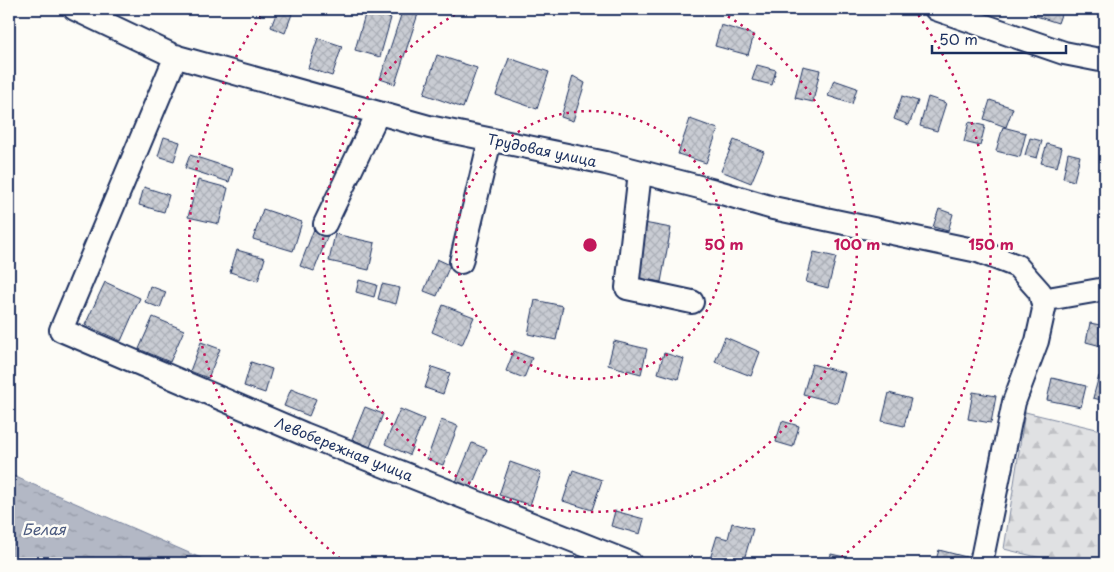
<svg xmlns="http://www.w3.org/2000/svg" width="1114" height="572" font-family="'Playpen Sans',sans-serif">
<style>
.forest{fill:url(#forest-firs);stroke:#7e88a0}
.water{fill:url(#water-ripples);stroke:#76819c}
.building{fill:url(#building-cross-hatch);stroke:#1b2f5e}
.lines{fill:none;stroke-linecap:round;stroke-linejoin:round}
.minor-casing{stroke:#1b2f5e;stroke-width:26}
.minor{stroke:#fdfcf7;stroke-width:22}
.ring{fill:none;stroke:#c2185b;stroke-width:2.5;stroke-dasharray:2.5 5}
.labels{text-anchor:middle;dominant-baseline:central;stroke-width:5;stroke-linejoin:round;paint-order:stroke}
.street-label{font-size:14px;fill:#1b2f5e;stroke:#fdfcf7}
.water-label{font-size:15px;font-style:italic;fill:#49587d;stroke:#fdfcf7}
.centre{fill:#c2185b;stroke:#fdfcf7;stroke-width:2.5}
.ring-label{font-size:15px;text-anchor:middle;font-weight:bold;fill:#c2185b;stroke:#fdfcf7;stroke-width:5;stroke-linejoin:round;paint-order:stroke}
</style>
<defs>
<pattern id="forest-firs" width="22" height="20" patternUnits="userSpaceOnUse" patternTransform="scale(1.25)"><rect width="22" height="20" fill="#e0e1e3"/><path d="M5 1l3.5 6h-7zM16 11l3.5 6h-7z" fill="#c0c1c5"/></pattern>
<pattern id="water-ripples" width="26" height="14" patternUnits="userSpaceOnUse" patternTransform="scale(1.25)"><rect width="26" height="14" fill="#b3b8c5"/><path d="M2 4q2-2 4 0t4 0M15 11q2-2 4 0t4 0" fill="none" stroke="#9196a3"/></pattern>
<pattern id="building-cross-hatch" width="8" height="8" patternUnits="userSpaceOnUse" patternTransform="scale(1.25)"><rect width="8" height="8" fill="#c9ccd3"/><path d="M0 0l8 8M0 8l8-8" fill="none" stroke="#acb0b8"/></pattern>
</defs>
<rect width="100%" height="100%" fill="#fdfcf7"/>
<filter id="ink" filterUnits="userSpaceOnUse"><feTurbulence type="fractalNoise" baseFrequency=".02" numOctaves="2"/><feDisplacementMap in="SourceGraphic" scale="10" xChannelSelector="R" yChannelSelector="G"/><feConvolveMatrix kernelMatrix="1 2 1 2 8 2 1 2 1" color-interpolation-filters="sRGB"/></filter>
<g filter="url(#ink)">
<path class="forest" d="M1025,412L1105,431V563H1062L1004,549Z"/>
<path class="water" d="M9,474L212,563H9Z"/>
<path class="building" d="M278,9L292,14L285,33L271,27Z
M403,9L418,14L395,84L380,79Z
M1035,9H1063L1058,23L1033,15Z
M366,11L391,18L380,57L355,50Z
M721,25L754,35L748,55L715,46Z
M318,38L342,46L332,76L308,68Z
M437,55L477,68L463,108L424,94Z
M509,58L549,72L537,109L496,95Z
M757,65L776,70L772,85L752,80Z
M803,66L820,70L813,102L795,98Z
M573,76L585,83L573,121L561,117Z
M834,80L857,88L852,104L828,96Z
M902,96L918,101L909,125L894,119Z
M928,97L946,103L937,131L920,126Z
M990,100L1013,108L1006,127L984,119Z
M690,119L718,129L706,163L678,154Z
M969,122L985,126L980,146L964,142Z
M1003,127L1026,133L1020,157L996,151Z
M164,137L180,142L174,161L158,156Z
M1030,138L1042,141L1037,158L1025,155Z
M734,140L764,152L751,183L721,171Z
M1047,144L1062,148L1057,167L1041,163Z
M1068,153L1080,156L1074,181L1063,178Z
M190,155L233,169L229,182L185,168Z
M198,180L228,188L219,224L188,217Z
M144,187L169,195L164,212L139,205Z
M263,209L302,222L293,251L253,239Z
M939,209L953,214L948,231L933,227Z
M644,223L671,228L661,282L634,277Z
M314,229L328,235L314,271L300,266Z
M335,234L375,243L369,270L329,261Z
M237,250L265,258L258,281L230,272Z
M814,252L836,257L828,288L806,282Z
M437,259L450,265L437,296L424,291Z
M359,280L377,285L374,297L356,292Z
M105,282L140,298L121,341L85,325Z
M382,284L400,288L396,304L378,299Z
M150,286L166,292L160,308L145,302Z
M535,300L563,306L556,340L528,334Z
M443,305L474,317L462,345L432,332Z
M153,317L184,330L170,362L139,349Z
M1090,323L1105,326L1101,346L1086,342Z
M725,337L760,352L751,376L715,362Z
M614,341L647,349L641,374L608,365Z
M201,342L220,349L208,378L190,371Z
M514,351L532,358L524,378L506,371Z
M664,353L684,359L678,379L658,373Z
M251,362L272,369L265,393L244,386Z
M812,364L845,373L837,403L803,394Z
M432,367L450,373L443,394L425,388Z
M1099,376L1105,377V401L1093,398Z
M1052,378L1086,386L1081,407L1047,400Z
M291,389L316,399L309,416L284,406Z
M973,392L996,396L991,423L968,419Z
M889,393L911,399L904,426L882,421Z
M365,407L383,414L370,447L352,439Z
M400,409L424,419L409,455L385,444Z
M441,420L458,426L443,465L427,459Z
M782,421L799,426L793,447L776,442Z
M472,443L487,449L471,488L456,482Z
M510,462L541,473L530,505L499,495Z
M573,470L602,480L592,510L563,501Z
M615,511L644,519L640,534L611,526Z
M732,523L753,529L743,563H724L710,559L717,536L728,539Z
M939,550L966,557L964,563H935Z
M831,554L858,560L857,563H829Z
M898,558L918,563H897Z"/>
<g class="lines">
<defs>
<path id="minor" d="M75,9L174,56L429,127L606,163L715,191L773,208L978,251L1017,266L1040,292L1044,309L1037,341L1014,402L981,563
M936,9L1064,53L1105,61
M176,56L61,330L304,434L630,563
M640,172L627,288L692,302
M325,224L378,113
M461,262L490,140
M1042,300L1105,289"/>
</defs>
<use href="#minor" class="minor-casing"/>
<use href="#minor" class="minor"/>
</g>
</g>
<g class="ring">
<circle cx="590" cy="245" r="134"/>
<path d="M715 9A267 267 0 1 1 465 9"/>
<path d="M346 563A401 401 0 0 1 266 9M914 9A401 401 0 0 1 834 563"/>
</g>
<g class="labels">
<g class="street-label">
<text transform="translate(542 150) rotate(12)">Трудовая улица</text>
<text transform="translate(344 449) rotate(22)">Левобережная улица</text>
</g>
<g class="water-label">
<text x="44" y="528">Белая</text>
</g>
</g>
<circle cx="590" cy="245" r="8" class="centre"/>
<g class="ring-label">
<text x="724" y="250">50 m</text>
<text x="857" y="250">100 m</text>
<text x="991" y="250">150 m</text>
</g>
<rect width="1114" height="572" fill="none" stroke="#fdfcf7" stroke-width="30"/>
<rect x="15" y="15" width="1084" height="542" fill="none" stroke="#1b2f5e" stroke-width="2" filter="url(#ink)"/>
<path d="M932 45v8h134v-8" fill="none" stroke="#1b2f5e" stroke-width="2.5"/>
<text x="939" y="45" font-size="15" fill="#1b2f5e" stroke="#fdfcf7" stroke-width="4" paint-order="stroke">50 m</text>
</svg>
